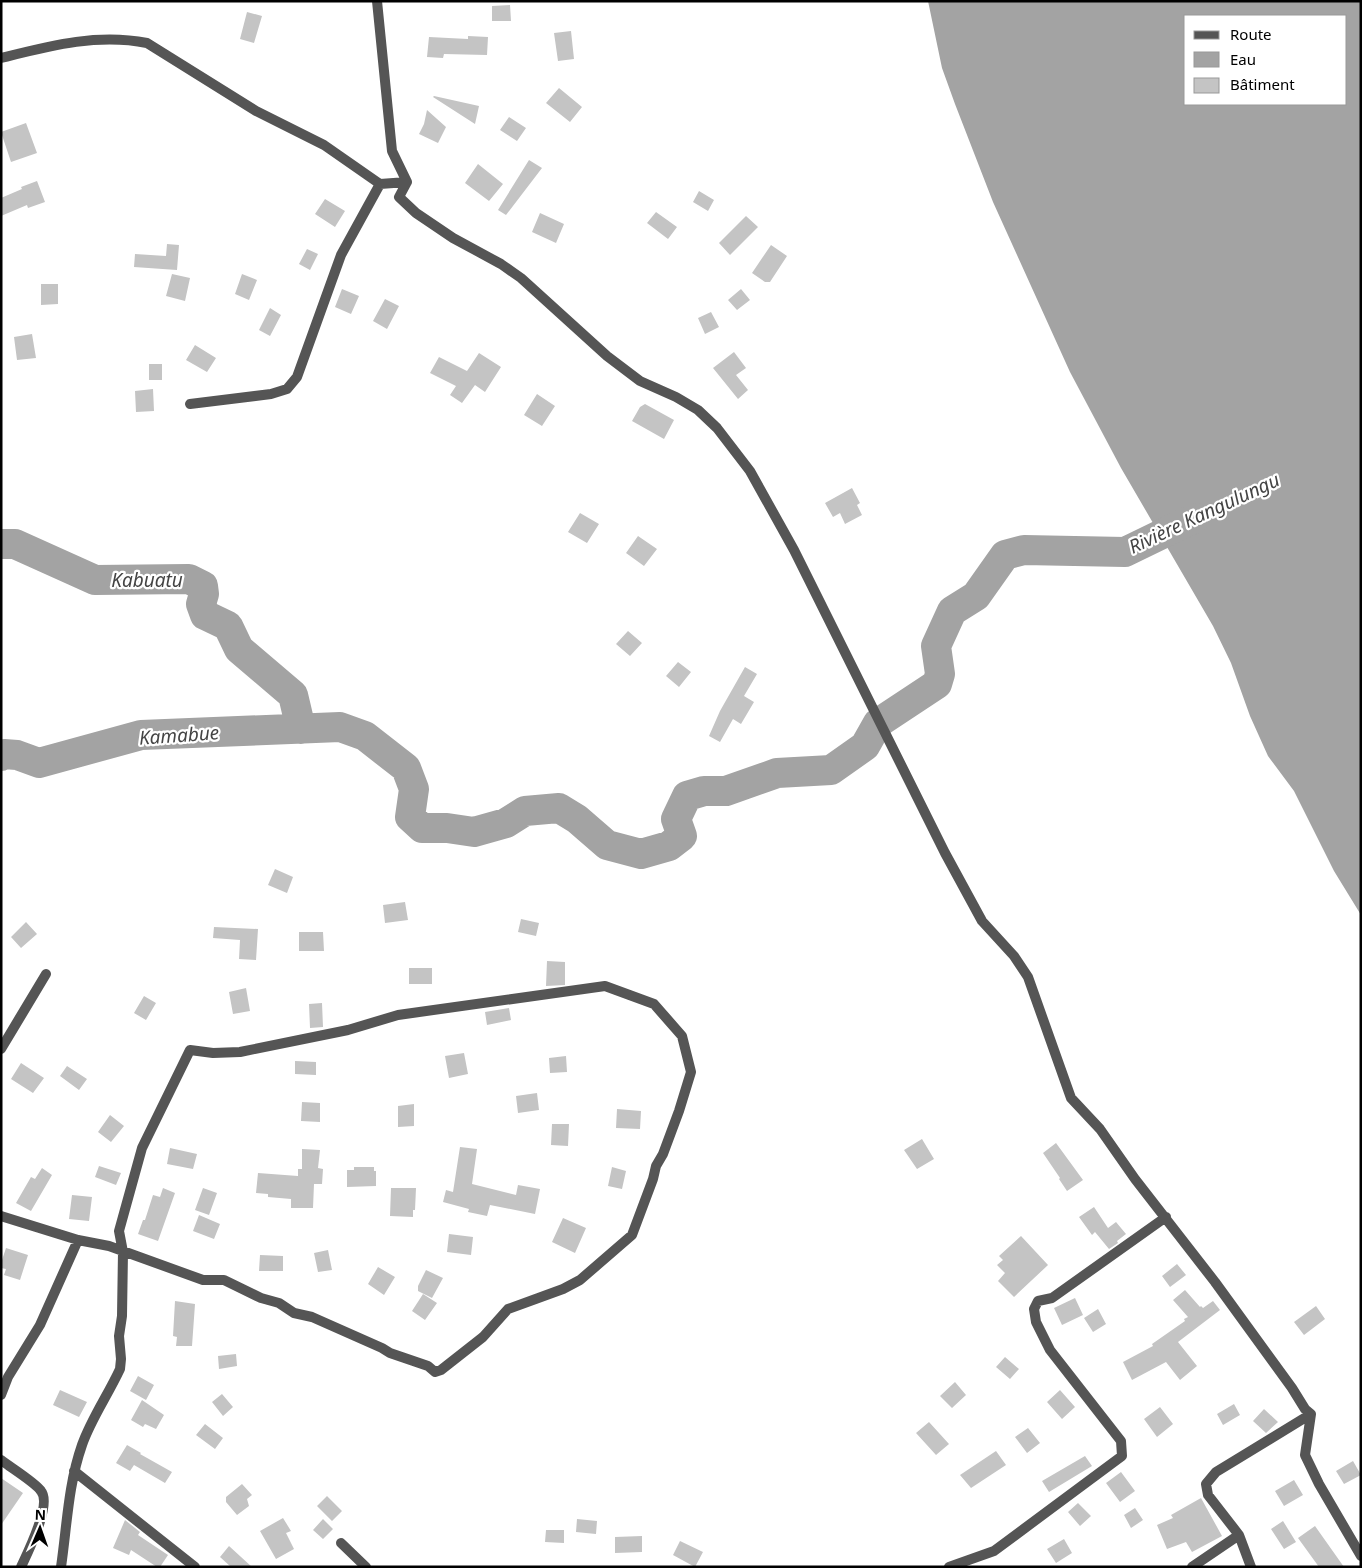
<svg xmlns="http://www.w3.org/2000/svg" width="1362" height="1568" font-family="'Noto Sans',sans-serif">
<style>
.water{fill:#a3a3a3;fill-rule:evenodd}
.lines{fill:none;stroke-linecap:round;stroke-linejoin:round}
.river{stroke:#a3a3a3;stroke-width:30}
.building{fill:#c4c4c4}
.street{stroke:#555;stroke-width:10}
.labels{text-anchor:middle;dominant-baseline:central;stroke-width:4.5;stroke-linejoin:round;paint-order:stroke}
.water-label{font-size:19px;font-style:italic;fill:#444;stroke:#fff}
</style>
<rect width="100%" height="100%" fill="#fff"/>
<path class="water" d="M928,1H1361V915L1334,871L1294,791L1268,756L1250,716L1231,663L1213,626L1121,468L1070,372L993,202L955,104L942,68ZM1186,16H1346V104H1186Z"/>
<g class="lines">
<path class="river" d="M1,544H15L95,580L189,579L203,586L204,594L201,604L205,615L228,626L239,649L293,695L301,729
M1,756L4,754L17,755L39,763L141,735L340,727L365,736L406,768L414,789L410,817L422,828H447L474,832L506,823L525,811L559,808L577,819L607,845L641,854L669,846L682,836L676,819L687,796L704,791H726L777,773L831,770L865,746L878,723L937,684L940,674L936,646L952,611L976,596L1005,555L1024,550L1125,552L1195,518"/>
</g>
<path class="building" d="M510,5L511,21H492V6Z
M247,12L262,16L254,43L240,39Z
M571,31L574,59L558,61L554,33Z
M468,36L488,37L487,55L444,54L443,58L427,57L429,37L468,39Z
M559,88L582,107L570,122L546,103Z
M434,96L479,106L475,124L433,97Z
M427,110L446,127L438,143L419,134L424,124Z
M509,117L526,128L517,141L500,130Z
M26,123L37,153L11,162L1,132Z
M529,160L542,168L506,215L498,210Z
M478,164L503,184L489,201L465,183Z
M37,181L45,202L28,208L27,205L1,216V198L22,189L21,187Z
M699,191L714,200L708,211L693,202Z
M325,199L345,211L335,227L315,214Z
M656,212L677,227L668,239L647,223Z
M540,213L564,224L556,243L532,232Z
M746,216L758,227L730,255L719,243Z
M167,244L179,245L177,270L134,267L135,254L166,256Z
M771,245L787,256L770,282H765L752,273Z
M307,249L318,254L310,270L299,264Z
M172,274L190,278L185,301L166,296Z
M242,274L257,280L249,300L235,294Z
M41,284H58V304L41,305Z
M342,289L359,296L351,314L335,307Z
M741,289L750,300L737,310L728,300Z
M385,299L399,306L387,329L373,321Z
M270,308L281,315L270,336L259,330Z
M711,312L719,327L705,334L698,318Z
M32,334L36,358L17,360L14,337Z
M195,345L216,358L207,372L186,360Z
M734,352L746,368L736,375L748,390L738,399L713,368Z
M479,353L501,367L485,392L475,385L462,403L450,395L456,386L430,373L439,357L467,371Z
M149,364H162V380H149Z
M153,389L154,411L136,412L135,391Z
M537,394L555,406L542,426L524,415Z
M645,404L674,420L664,439L632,421L640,407Z
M852,488L860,503L857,505L862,515L845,524L840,513L833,517L825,503Z
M580,513L599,524L587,543L568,532Z
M638,536L657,549L644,566L626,553Z
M628,631L642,643L630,656L616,644Z
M678,662L691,672L679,687L666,676Z
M745,667L757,674L744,696L754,702L741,724L733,719L720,742L709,736L720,711Z
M275,869L293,877L287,893L268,885Z
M405,902L408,920L385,923L383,905Z
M521,919L539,923L536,936L518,932Z
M26,922L37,934L21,948L11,937Z
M214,927L258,929L256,960L239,959L240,940L213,938Z
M299,932H323L324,951H299Z
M547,961L565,962V985L546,986Z
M409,968H432V984H409Z
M246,988L250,1011L233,1014L229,992Z
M144,996L156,1003L146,1020L134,1013Z
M322,1003L323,1027L310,1028L309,1004Z
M509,1008L511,1020L487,1025L485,1012Z
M464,1053L468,1074L449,1078L445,1056Z
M566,1056L567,1072L550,1073L549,1058Z
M295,1061L316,1062V1075L295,1074Z
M21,1063L44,1078L33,1093L11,1079Z
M67,1066L87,1079L79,1090L60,1076Z
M537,1093L539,1110L518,1113L516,1096Z
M302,1102L320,1103V1122L301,1121Z
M414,1104V1126L398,1127V1106Z
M617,1109L641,1111L640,1129L616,1128Z
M110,1115L124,1126L111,1142L98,1132Z
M552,1124H569L568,1146L551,1145Z
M922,1139L934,1159L917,1169L904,1150Z
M1056,1143L1083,1180L1067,1191L1059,1179L1060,1178L1043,1153Z
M460,1147L477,1149L472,1184L516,1195L518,1185L540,1189L535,1214L490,1205L487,1216L468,1212L469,1209L443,1202L446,1190L453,1192Z
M170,1148L197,1154L193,1169L167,1164Z
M302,1149L320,1150L318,1168L323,1169L322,1184H314L313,1208H291V1199L268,1197V1194L256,1193L258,1173L298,1176V1169H302Z
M99,1166L121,1173L116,1185L95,1177Z
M354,1167H374V1171H376V1186L347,1187V1170H354Z
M612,1167L626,1171L622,1189L608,1186Z
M42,1168L52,1175L31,1211L16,1203L31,1177L35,1179Z
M163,1188L175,1193L158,1241L138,1234L143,1220H145L153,1195L160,1197Z
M203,1188L217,1193L209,1215L195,1210Z
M391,1188H416L415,1210H413V1217L390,1216Z
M72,1195L92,1197L89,1221L69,1219Z
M1094,1207L1108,1228L1116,1222L1126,1234L1117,1241L1118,1243L1109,1249L1095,1232L1092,1235L1079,1217Z
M199,1215L220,1224L214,1239L193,1231Z
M563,1218L586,1228L575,1253L552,1242Z
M449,1234L473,1237L471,1255L447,1252Z
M1021,1236L1048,1265L1014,1297L998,1281L1005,1273L997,1265L1003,1260L999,1256Z
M6,1248L28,1255L20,1280L4,1275L6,1269L1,1268V1263Z
M328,1250L332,1270L318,1272L314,1253Z
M260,1255L283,1256V1271H259Z
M1177,1264L1186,1275L1170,1287L1162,1276Z
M378,1267L395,1277L384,1295L368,1284Z
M426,1270L443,1278L432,1298L418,1291V1286Z
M1185,1290L1200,1307L1201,1306L1203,1308L1213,1301L1220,1310L1178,1342L1197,1366L1180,1380L1166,1362L1132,1380L1123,1362L1153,1346L1152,1344L1185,1321L1184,1319L1188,1317L1173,1300Z
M423,1294L437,1303L425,1320L412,1311Z
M1075,1298L1083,1315L1062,1325L1054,1308Z
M175,1301L195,1304L192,1346H176L177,1337L173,1336Z
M1316,1306L1325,1319L1304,1335L1294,1322Z
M1098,1309L1106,1324L1093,1332L1084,1318Z
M236,1354L237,1366L219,1369L218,1356Z
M1005,1357L1019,1369L1010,1379L996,1367Z
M138,1376L154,1385L146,1400L130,1391Z
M955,1382L966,1395L952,1408L940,1396Z
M60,1390L87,1402L79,1417L53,1405Z
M1060,1390L1075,1407L1062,1419L1047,1402Z
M222,1394L233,1407L223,1416L212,1402Z
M142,1400L164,1415L156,1429L145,1424L143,1427L131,1420Z
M1234,1404L1240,1415L1223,1425L1217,1414Z
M1160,1407L1173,1424L1157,1437L1144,1419Z
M1264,1409L1278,1422L1266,1433L1253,1421Z
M929,1422L949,1444L936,1455L916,1433Z
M205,1424L223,1438L215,1449L196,1435Z
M1028,1428L1040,1443L1027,1453L1015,1437Z
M127,1445L141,1453L140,1454L172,1472L165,1483L134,1465L130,1471L116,1463Z
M996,1451L1006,1465L971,1488L960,1475Z
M1085,1456L1092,1466L1049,1492L1042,1481Z
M1353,1461L1361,1475L1344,1484L1336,1471Z
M1121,1472L1135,1491L1120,1502L1106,1483Z
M1,1478L23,1493L1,1525Z
M1294,1480L1303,1495L1284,1506L1275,1491Z
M242,1484L252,1495L247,1499L249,1506L237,1515L226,1502V1497Z
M327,1496L342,1511L332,1521L317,1506Z
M1201,1498L1222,1536L1192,1552L1186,1542L1167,1549L1157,1525L1173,1518L1171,1515Z
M1078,1503L1091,1516L1080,1526L1068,1512Z
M1135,1508L1143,1520L1131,1528L1124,1515Z
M283,1518L291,1531L286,1533L294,1549L276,1559L260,1531Z
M323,1519L333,1529L323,1539L313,1530Z
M577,1519L597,1521L596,1534L576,1532Z
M125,1520L140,1532L138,1535L168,1555L160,1567H157L131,1550L129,1555L113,1548Z
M1283,1521L1296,1542L1284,1549L1271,1529Z
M1315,1526L1344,1567H1319L1298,1538Z
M546,1530H564V1543L545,1542Z
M642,1536V1552L615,1553V1537Z
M1064,1539L1072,1553L1056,1563L1047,1549Z
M680,1541L703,1552L695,1567L673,1555Z
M229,1546L252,1567H231L220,1557Z"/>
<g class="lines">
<path class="street" d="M377,1L392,151L407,182
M1,58C49,46 97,33 147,43L256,111L324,145L380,184L407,182
M407,182L399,197L416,213L453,238L501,264L521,278L607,356L640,381L676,397L698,410L717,428L750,471L794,550L945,853L982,921L1014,956L1028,977L1071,1098L1100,1129L1135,1179L1215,1282L1292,1388L1305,1409L1311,1414L1305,1455L1319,1484L1361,1556
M190,404L271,394L287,389L297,377L341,255L380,184
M1,1049L46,974
M1,1216L78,1240L109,1246L203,1280H224L261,1298L279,1303L294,1313L312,1317L382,1348L390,1353L428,1366L435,1372L441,1370L483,1337L508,1309L563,1289L580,1280L632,1235L653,1179L656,1166L663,1154L679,1111L691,1072L682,1036L654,1004L605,986L398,1015L348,1030L240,1052L213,1053L190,1050L142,1148L119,1231L123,1252L122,1316L119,1336L121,1359L120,1369C108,1395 91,1419 82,1445C68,1485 67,1526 61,1567
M1,1395L8,1377L40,1325L78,1240
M1,1460C10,1467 36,1483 41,1491C52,1504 28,1552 21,1567
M74,1471L195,1567
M341,1543L366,1567
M949,1567L994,1551L1122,1456L1121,1441L1050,1350L1036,1322L1034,1309L1038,1301L1052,1298L1166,1217
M1192,1567L1239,1535
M1251,1567L1239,1535L1208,1495L1206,1484L1216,1472L1311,1414"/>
</g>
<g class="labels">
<g class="water-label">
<text transform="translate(1204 513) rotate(-25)">Rivière Kangulungu</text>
<text x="147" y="580">Kabuatu</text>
<text transform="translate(179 735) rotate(-4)">Kamabue</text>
</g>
</g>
<rect width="1362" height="1568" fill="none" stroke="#000000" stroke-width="5"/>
<rect x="1184" y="15" width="162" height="90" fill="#ffffff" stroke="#999999"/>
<rect x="1194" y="31" width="25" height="8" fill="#555555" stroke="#999999"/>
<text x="1230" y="40" font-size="15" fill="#000000">Route</text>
<rect x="1194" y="52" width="25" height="15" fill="#a3a3a3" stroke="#999999"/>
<text x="1230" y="65" font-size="15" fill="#000000">Eau</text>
<rect x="1194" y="78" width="25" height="15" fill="#c4c4c4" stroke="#999999"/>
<text x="1230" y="90" font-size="15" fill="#000000">Bâtiment</text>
<g transform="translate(40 1528) rotate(2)" stroke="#ffffff" stroke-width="4" paint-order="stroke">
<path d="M0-4L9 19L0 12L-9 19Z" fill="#000000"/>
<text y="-8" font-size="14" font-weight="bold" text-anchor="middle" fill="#000000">N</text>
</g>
</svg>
